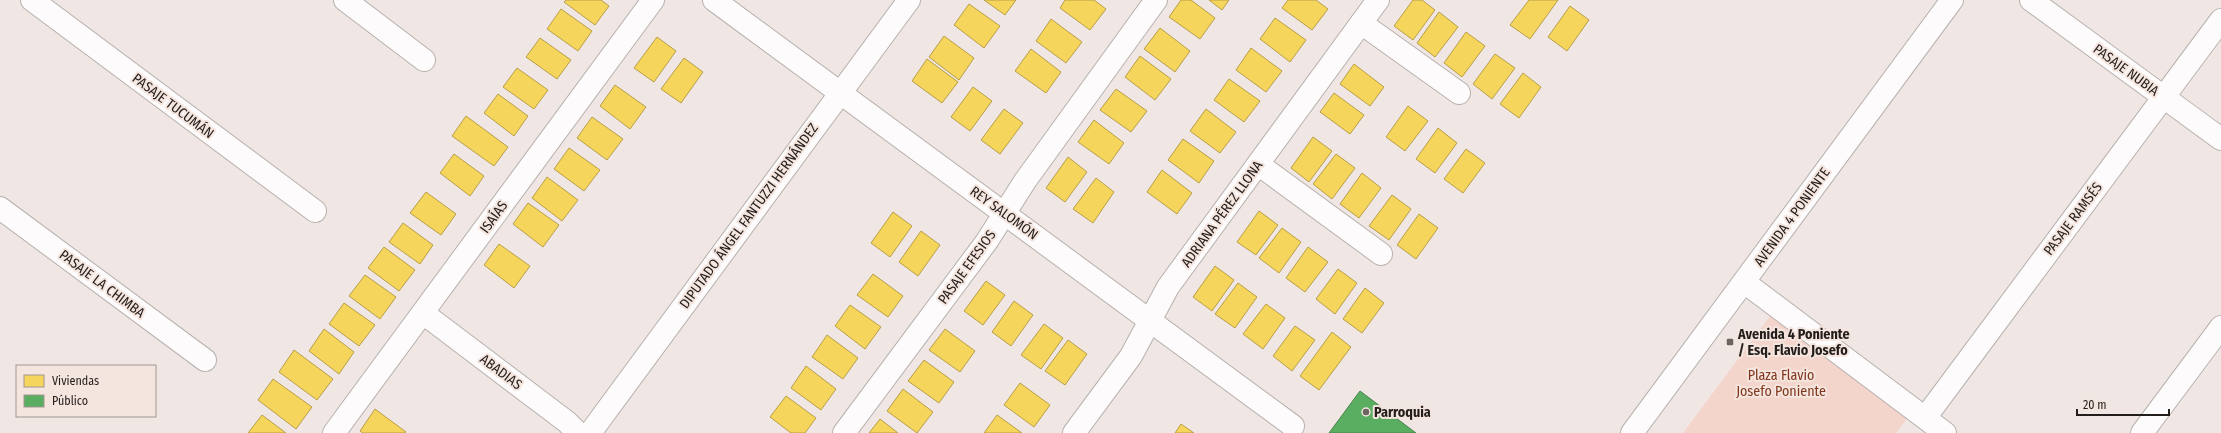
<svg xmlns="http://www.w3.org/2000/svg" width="2221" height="433" font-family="'Fira Sans Condensed',sans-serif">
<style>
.green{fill:#f3d5cb}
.homes{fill:#f6d55c;stroke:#b79e48}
.public{fill:#5aae61;stroke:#4a824c}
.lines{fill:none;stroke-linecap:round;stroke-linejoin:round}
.minor-casing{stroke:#b7b1ae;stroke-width:24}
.tertiary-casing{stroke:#b7b1ae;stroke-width:24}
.minor{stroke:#fdfbfb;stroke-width:22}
.tertiary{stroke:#fdfbfb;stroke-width:22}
.poi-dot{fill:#6b6461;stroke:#f5e5df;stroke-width:1.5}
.labels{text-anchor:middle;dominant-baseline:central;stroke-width:4;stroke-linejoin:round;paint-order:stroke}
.street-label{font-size:14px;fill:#231d1b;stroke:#f5e5df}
.poi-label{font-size:14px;font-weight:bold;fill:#231d1b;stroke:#f5e5df;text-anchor:start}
.park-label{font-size:14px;fill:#81371b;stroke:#f5e5df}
</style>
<rect width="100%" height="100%" fill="#f0e7e4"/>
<path class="green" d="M1771,315L1908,417L1896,433H1683Z"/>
<path class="homes" d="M566,0H601L609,6L595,25L564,2Z
M984,0H1016L1005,15Z
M1065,0H1094L1106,9L1090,30L1060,8Z
M1181,0H1191L1215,18L1200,39L1169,17Z
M1209,0H1229L1222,10Z
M1288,0H1316L1328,9L1312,30L1282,8Z
M1413,0H1422L1435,10L1413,40L1394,26Z
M1529,0H1558L1530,39L1510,25Z
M969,4L1000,26L984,48L954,25Z
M1570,6L1589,20L1567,51L1548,37Z
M561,9L592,31L578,51L547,29Z
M1439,12L1458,27L1435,57L1417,43Z
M1275,18L1306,40L1290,62L1260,39Z
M1051,19L1082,42L1066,63L1036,41Z
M1160,28L1190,51L1175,72L1144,49Z
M1466,32L1485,46L1462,77L1444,63Z
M944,36L974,58L959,80L929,57Z
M657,37L676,51L654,82L634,68Z
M540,38L571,60L557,79L526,57Z
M1251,48L1282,71L1266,92L1236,70Z
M1031,49L1061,72L1046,93L1015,71Z
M1495,54L1515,68L1492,99L1473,84Z
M1140,56L1171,79L1155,100L1125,77Z
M684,58L703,72L681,103L661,89Z
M927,59L958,82L942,103L912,81Z
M1354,64L1384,87L1370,106L1340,84Z
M517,68L548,90L534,109L503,87Z
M1523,73L1541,87L1519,118L1500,104Z
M1229,79L1260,101L1244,122L1214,100Z
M615,85L646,107L630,129L600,106Z
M973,87L992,101L970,131L951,117Z
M1116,89L1147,111L1131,132L1100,110Z
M1334,93L1364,115L1350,134L1320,112Z
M498,94L528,116L514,136L484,113Z
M1408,106L1428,121L1405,151L1386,137Z
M1004,109L1023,123L1000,154L981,140Z
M1206,109L1236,132L1220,153L1190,131Z
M466,116L508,147L494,166L452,136Z
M592,117L623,139L607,160L577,138Z
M1094,120L1124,143L1109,164L1078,142Z
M1438,128L1457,143L1435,173L1416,159Z
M1313,137L1332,151L1309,182L1291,168Z
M1183,139L1214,161L1199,183L1168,160Z
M569,148L600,170L584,191L554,169Z
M1466,149L1485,163L1463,193L1444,179Z
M454,154L484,176L470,196L440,173Z
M1336,154L1355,168L1332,199L1313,184Z
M1068,157L1087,172L1065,202L1046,188Z
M1162,170L1192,193L1177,214L1147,192Z
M1362,173L1381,188L1359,218L1340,204Z
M547,177L578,200L562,221L532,198Z
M1096,178L1114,192L1093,223L1073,209Z
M426,192L456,214L441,235L410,213Z
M1392,195L1411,209L1389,240L1369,226Z
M528,203L559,225L543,247L513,224Z
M1259,211L1278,225L1256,255L1237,242Z
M893,212L912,226L890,257L871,243Z
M1419,214L1438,228L1416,259L1397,245Z
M403,223L433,245L420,264L389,242Z
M1282,228L1301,242L1279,273L1259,258Z
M921,231L940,245L918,276L899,262Z
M499,244L530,266L514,288L484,265Z
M384,247L415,270L399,291L368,268Z
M1308,247L1328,262L1305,292L1286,278Z
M1215,266L1234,280L1212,311L1193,297Z
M1338,269L1357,283L1335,314L1316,299Z
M873,274L903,296L888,317L857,295Z
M365,275L396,297L380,319L349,296Z
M986,281L1005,295L983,325L964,311Z
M1238,283L1257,297L1235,328L1215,314Z
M1365,288L1384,303L1362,333L1343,319Z
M1014,301L1033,315L1011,346L992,332Z
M344,303L375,325L359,346L329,324Z
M1266,304L1285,318L1263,349L1243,334Z
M850,305L881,327L865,349L835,326Z
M1044,324L1063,338L1041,369L1021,355Z
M1295,326L1315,340L1292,371L1273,356Z
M324,329L354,352L339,374L309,351Z
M945,329L975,351L960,372L929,350Z
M1332,332L1351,347L1319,390L1300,376Z
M827,335L858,358L843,379L812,357Z
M1068,340L1087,354L1065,385L1045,371Z
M294,350L333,379L317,400L279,372Z
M924,360L954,382L939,403L908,381Z
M806,366L836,389L821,410L791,388Z
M273,379L312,407L296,429L258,400Z
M1020,383L1050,405L1034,427L1004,405Z
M903,389L933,412L917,433L887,411Z
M786,396L816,418L805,433H791L770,417Z
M375,409L406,432L405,433H363L360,431Z
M262,415L286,433H248Z
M997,415L1022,433H984Z
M880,419L898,433H869Z
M1181,424L1194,433H1175Z"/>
<path class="public" d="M1360,391L1416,433H1329Z"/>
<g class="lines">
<defs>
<path id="minor" d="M32,0L315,211
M345,0L424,60
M714,0L1293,426
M2031,0L2221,139
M1361,23L1459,93
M1258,164L1381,254
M0,208L205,360
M1744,282L1945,433
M423,313L567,422L578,433
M1925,418L2221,20
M334,433L653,0
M590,433L909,0
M844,433L987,241L1025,181L1156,0
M1074,433L1131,356L1168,287L1378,0
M2142,433L2221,327"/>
<path id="tertiary" d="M1632,433L1952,0"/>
</defs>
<use href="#minor" class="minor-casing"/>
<use href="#tertiary" class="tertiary-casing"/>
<use href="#minor" class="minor"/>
<use href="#tertiary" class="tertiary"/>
</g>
<g class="poi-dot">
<rect x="1726" y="338" width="8" height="8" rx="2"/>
<circle cx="1366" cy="412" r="4"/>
</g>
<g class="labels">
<g class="street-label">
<text transform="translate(2126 70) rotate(36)">PASAJE NUBIA</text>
<text transform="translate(173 106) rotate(37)">PASAJE TUCUMÁN</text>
<text transform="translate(1004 213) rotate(36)">REY SALOMÓN</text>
<text transform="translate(1222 214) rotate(-54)">ADRIANA PÉREZ LLONA</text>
<text transform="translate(749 216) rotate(-54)">DIPUTADO ÁNGEL FANTUZZI HERNÁNDEZ</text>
<text transform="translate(494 217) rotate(-54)">ISAÍAS</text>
<text transform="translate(1792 217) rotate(-54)">AVENIDA 4 PONIENTE</text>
<text transform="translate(2073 219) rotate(-53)">PASAJE RAMSÉS</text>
<text transform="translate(967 267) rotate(-54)">PASAJE EFESIOS</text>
<text transform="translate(102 284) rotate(37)">PASAJE LA CHIMBA</text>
<text transform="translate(501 372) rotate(37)">ABADIAS</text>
</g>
<g class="poi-label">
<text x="1738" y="334">Avenida 4 Poniente<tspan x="1738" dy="16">/ Esq. Flavio Josefo</tspan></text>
<text x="1374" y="412">Parroquia</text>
</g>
<g class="park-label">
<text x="1781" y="375">Plaza Flavio<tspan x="1781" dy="16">Josefo Poniente</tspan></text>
</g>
</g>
<rect x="16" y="365" width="140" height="52" fill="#f5e5df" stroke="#a19591"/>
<rect x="24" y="375" width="20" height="12" fill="#f6d55c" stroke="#a19591"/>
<text x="52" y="385" font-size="12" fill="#231d1b">Viviendas</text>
<rect x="24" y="395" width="20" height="12" fill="#5aae61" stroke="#a19591"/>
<text x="52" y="405" font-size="12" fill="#231d1b">Público</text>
<path d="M2077 409v6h92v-6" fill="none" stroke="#231d1b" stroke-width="2"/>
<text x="2083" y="409" font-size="12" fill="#231d1b" stroke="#f5e5df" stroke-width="3" paint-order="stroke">20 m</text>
</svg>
